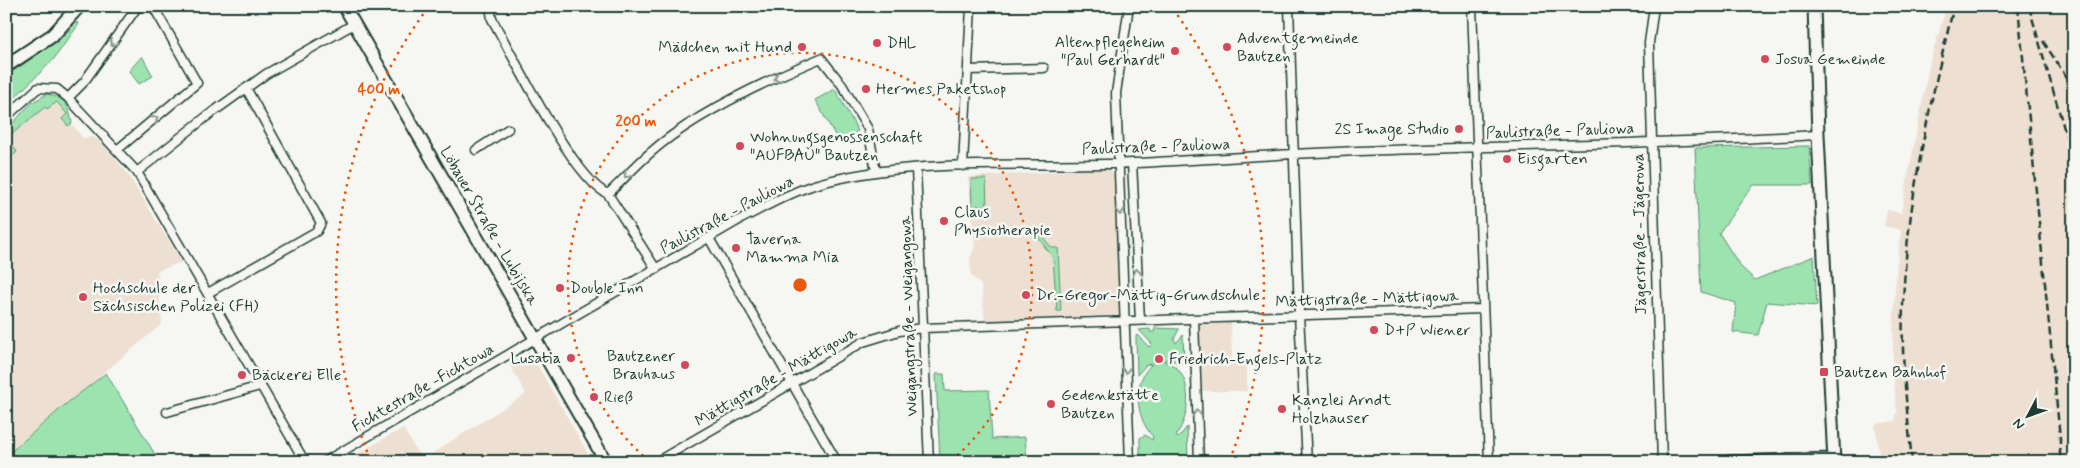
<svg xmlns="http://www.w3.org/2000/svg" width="2080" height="468" font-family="Mynerve,sans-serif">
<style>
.built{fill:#ede0d2}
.green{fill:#9ce3b0;stroke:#5e9072}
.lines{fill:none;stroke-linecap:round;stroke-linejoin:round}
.street-casing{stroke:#1f3d34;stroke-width:11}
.secondary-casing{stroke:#1f3d34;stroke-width:15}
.primary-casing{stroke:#1f3d34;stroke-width:16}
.street{stroke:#f6f6f2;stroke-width:8}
.secondary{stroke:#f6f6f2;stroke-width:11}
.primary{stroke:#f6f6f2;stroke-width:12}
.rail{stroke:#1f3d34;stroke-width:2.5;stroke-dasharray:8 4;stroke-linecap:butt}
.oneway{stroke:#8a9a93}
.ring{fill:none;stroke:#e8590c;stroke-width:2.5;stroke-dasharray:2.5 5}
.poi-dot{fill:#d1495b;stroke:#f6f6f2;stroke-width:2}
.labels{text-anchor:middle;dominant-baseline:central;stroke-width:5;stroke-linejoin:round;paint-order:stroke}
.poi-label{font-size:16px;fill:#1f3d34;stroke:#f6f6f2;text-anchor:start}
.street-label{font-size:16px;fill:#1f3d34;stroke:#f6f6f2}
.centre{fill:#e8590c;stroke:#f6f6f2;stroke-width:2.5}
.ring-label{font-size:15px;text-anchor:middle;font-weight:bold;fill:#e8590c;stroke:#f6f6f2;stroke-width:5;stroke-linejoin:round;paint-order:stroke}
</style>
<rect width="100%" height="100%" fill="#f6f6f2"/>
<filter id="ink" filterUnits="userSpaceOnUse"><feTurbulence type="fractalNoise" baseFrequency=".02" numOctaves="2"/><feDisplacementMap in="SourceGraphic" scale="10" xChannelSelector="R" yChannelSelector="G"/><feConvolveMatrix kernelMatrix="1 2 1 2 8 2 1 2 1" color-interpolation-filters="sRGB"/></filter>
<g filter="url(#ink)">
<path class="built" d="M1947,6H2074V462H1856L1880,459L1875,424L1895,421L1897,411L1893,375V337L1896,272L1901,230L1884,226L1887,210L1901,213L1930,61Z
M47,94L56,97L66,104L71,113L70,122L83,138L92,137L101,141L127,173L182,262L157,271L162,324L6,455V131L31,103Z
M1109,168L1114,175L1120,315L985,321L981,285L971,275L970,259L975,246L968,177Z
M1231,322L1232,363L1247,366V391H1201L1199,325Z
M530,352L593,462H432L428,456L526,394L509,364Z
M403,428L423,462L346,460Z"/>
<path class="green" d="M77,22L79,24L53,60L6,106V76L61,38Z
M142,56L153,76L139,84L129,71Z
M835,89L858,131L839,142L815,100Z
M47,94C68,99 68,106 72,123L68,126L62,119L67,114L57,102L47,109L45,107L7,138L17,152L6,162V131L31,103Z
M1809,146L1812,185H1753L1719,233L1740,266L1755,280L1814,256L1817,306L1767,302L1758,335L1733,332L1736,303L1701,292L1695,148Z
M971,179H986L987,206H972Z
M1041,235L1052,248H1058L1061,311H1057L1053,258L1038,237Z
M1155,328L1179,329L1174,339L1176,343L1183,335L1184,362L1179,364L1169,358L1164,361C1194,369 1192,415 1176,435L1178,438L1187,427L1188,462L1182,457V462H1140V438L1145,435L1152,440L1153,437C1136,418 1131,383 1152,364L1146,365L1137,375L1136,336L1137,335L1149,347L1152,344L1139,330L1150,329V332H1154Z
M106,373L156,456L148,462H6V456L66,404Z
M936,374H944L945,391L989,390L992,439L1025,437L1027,462H1005L1004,455L982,457V462H940Z"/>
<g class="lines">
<defs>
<path id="street" d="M490,6L492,19C513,56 574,180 608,194L656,269
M1129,6L1116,93L1130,462
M1289,6L1299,315L1307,462
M1472,6L1489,462
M1654,6L1649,43L1662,462
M968,70L1044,68
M86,79L138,6
M68,98L83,83
M6,117L38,88L57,89L68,98L137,172L305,462
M117,150L197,83L153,6
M476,150L508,129
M1132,163L1140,320
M963,166L971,6
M916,169L929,462
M137,172L206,117L266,74L354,24
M608,194C622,181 635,166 650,153C693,115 768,80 821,58L842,85L868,129L876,171
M709,238L837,462
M208,293L317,231L321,223L246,88
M1194,319L1199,462
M167,412L260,386
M324,462L739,220C763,208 788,193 814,185C913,156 1031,168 1135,163C1220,159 1306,152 1391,150C1533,145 1676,143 1818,135
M656,462L863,342L899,331L923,328L1483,309"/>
<path id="secondary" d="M344,6L606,462
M1814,6L1818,135L1834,462
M1728,462L1834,459"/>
<path id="primary" d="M6,66L53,35L79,6"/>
</defs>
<use href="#street" class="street-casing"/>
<use href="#secondary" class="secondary-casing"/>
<use href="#primary" class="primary-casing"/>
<use href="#street" class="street"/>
<use href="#secondary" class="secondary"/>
<use href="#primary" class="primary"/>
<path class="rail" d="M2018,6L2060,438V462
M2029,7L2074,163
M2043,41L2074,89
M1912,462C1907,410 1901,358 1903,306C1906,207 1930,102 1954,6"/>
</g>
<defs><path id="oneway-chevron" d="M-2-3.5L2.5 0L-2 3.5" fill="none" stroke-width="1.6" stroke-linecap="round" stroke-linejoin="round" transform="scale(1.25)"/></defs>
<g class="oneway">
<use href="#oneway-chevron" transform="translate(113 43) rotate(125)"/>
<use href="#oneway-chevron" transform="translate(777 78) rotate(153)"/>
<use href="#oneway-chevron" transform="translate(155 119) rotate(-39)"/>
<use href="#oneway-chevron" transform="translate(627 175) rotate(135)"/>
<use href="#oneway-chevron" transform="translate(1120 212) rotate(88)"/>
<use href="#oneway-chevron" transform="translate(1137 272) rotate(-93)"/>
<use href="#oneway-chevron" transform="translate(1126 370) rotate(88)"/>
<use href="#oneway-chevron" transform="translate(1197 413) rotate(-92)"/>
</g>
</g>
<g class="ring">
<path d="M649 461A232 232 0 1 1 951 461"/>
<path d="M370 459A464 464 0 0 1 427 9M1173 9A464 464 0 0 1 1230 459"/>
</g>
<g class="poi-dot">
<circle cx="877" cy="43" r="5"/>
<circle cx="802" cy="47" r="5"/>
<circle cx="1227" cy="47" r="5"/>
<circle cx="1175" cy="51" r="5"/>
<circle cx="1765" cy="59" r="5"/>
<circle cx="866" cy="89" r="5"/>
<circle cx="1459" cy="129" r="5"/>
<circle cx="740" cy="146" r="5"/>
<circle cx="1507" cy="159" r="5"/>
<circle cx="944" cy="221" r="5"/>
<circle cx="736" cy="248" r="5"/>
<circle cx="560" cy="288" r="5"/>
<circle cx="1026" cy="295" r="5"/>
<circle cx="83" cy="297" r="5"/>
<circle cx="1374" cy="330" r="5"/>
<circle cx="571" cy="358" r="5"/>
<circle cx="1159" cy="359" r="5"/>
<circle cx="685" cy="365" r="5"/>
<rect x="1819" y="367" width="10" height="10" rx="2.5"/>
<circle cx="242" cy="375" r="5"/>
<circle cx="594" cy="397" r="5"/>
<circle cx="1051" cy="404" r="5"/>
<circle cx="1282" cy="409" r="5"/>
</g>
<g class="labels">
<g class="poi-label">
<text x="1237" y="38">Adventgemeinde<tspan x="1237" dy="18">Bautzen</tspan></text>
<text x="1165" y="42" text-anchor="end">Altenpflegeheim<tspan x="1165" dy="18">"Paul Gerhardt"</tspan></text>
<text x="887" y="43">DHL</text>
<text x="792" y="47" text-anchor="end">Mädchen mit Hund</text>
<text x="1775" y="59">Josua Gemeinde</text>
<text x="876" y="89">Hermes Paketshop</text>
<text x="1449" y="129" text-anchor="end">2S Image Studio</text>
<text x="750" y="137">Wohnungsgenossenschaft<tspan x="750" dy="18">"AUFBAU" Bautzen</tspan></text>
<text x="1517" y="159">Eisgarten</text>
<text x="954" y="212">Claus<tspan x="954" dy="18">Physiotherapie</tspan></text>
<text x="746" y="239">Taverna<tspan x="746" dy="18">Mamma Mia</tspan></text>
<text x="93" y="288">Hochschule der<tspan x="93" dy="18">Sächsischen Polizei (FH)</tspan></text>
<text x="570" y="288">Double Inn</text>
<text x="1036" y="295">Dr.-Gregor-Mättig-Grundschule</text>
<text x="1384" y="330">D+P Wiener</text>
<text x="675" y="356" text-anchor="end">Bautzener<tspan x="675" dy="18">Brauhaus</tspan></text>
<text x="561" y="358" text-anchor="end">Lusatia</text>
<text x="1169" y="359">Friedrich-Engels-Platz</text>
<text x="1834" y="372">Bautzen Bahnhof</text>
<text x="252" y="375">Bäckerei Elle</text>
<text x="1061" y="395">Gedenkstätte<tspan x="1061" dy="18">Bautzen</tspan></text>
<text x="604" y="397">Rieß</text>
<text x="1292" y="400">Kanzlei Arndt<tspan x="1292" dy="18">Holzhauser</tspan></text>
</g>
<g class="street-label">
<text transform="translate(1560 131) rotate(-2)">Paulistraße - Pauliowa</text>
<text transform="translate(1156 147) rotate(-2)">Paulistraße - Pauliowa</text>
<text transform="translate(727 215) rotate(-28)">Paulistraße - Pauliowa</text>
<text transform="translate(489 226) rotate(60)">Löbauer Straße - Lubijska</text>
<text transform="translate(1640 234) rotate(-91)">Jägerstraße - Jägerowa</text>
<text transform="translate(1367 299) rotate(-2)">Mättigstraße - Mättigowa</text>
<text transform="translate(909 316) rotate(-92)">Weigangstraße - Weigangowa</text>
<text transform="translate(776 377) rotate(-30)">Mättigstraße - Mättigowa</text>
<text transform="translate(423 388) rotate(-30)">Fichtestraße -Fichtowa</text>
</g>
</g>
<circle cx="800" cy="285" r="8" class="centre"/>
<g class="ring-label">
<text x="379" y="94">400 m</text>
<text x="636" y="126">200 m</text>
</g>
<rect width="2080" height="468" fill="none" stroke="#f6f6f2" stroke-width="25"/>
<rect x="12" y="12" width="2055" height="443" fill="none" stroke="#1f3d34" stroke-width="2" filter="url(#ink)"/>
<g transform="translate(2028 416) rotate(229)" stroke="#f6f6f2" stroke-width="4" paint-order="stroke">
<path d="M0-4L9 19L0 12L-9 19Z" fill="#1f3d34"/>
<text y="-8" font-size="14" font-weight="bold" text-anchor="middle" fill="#1f3d34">N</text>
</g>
</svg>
